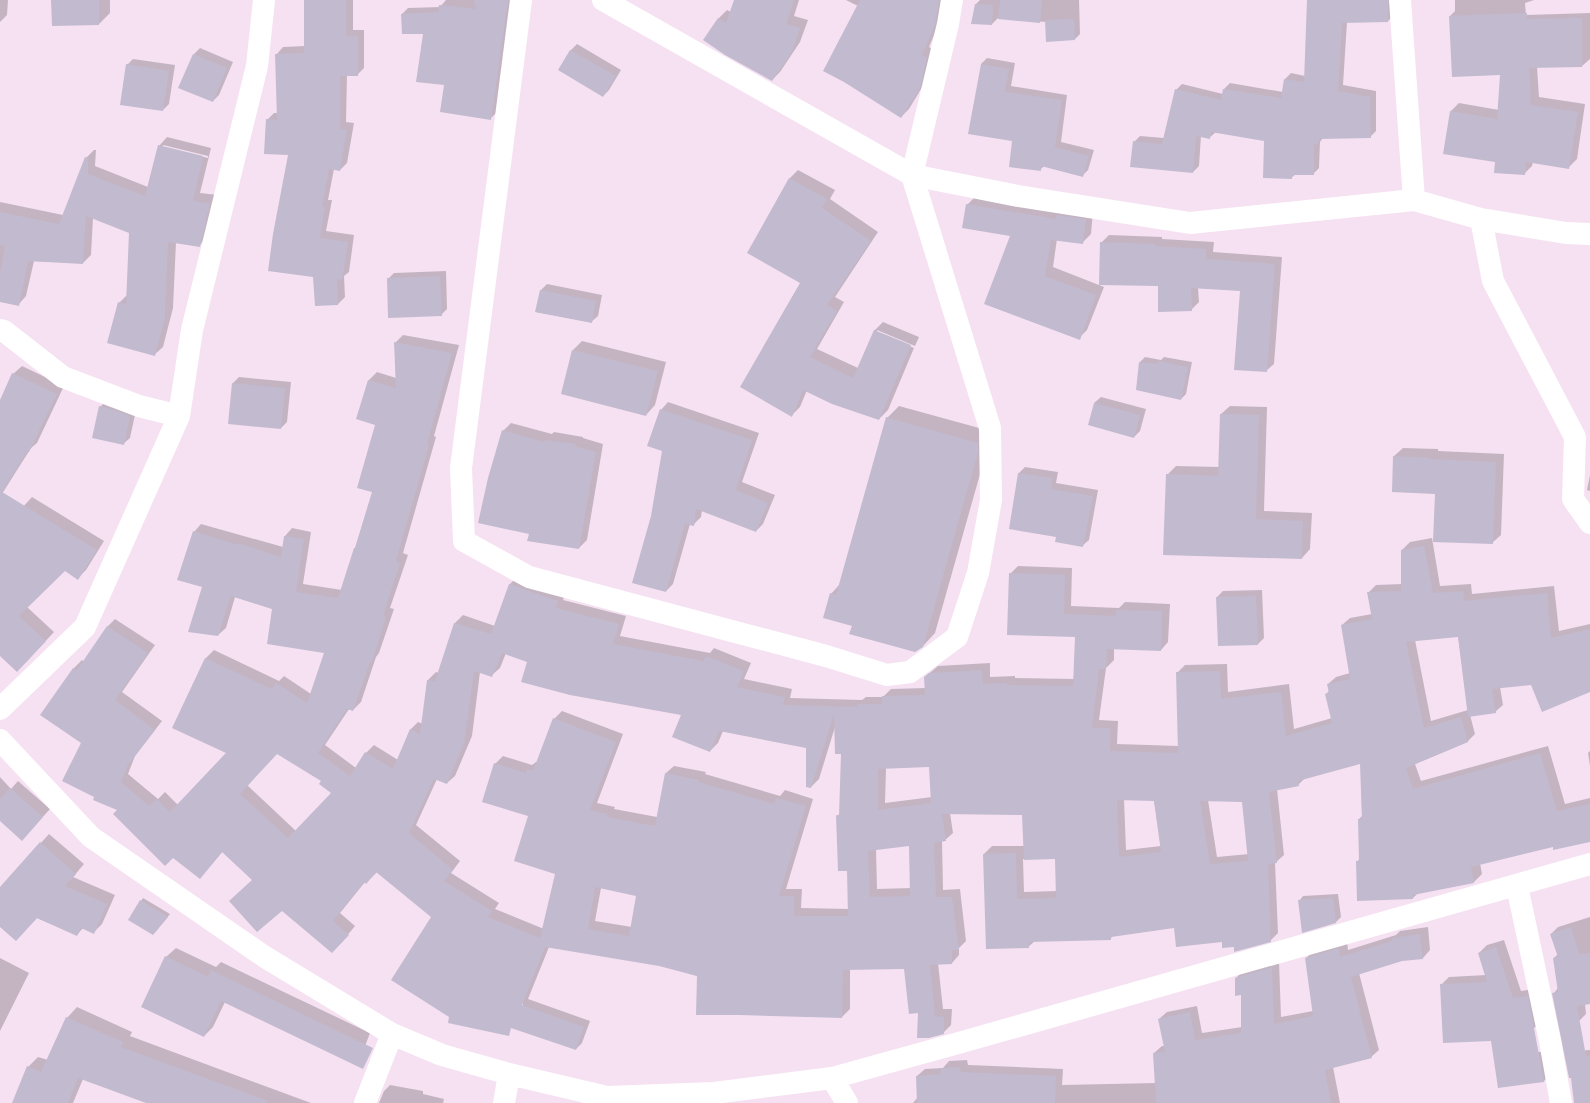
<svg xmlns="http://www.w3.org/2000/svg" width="1590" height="1103" font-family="Arial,sans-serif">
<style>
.shadow{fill:#0003;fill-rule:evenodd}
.building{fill:#c2bacf;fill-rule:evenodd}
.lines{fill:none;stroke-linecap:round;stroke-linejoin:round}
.minor{stroke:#fff;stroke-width:22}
</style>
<rect width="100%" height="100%" fill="#f6e1f2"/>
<path class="shadow" d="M0,0H8L7,15L0,22Z
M52,0H110V13L99,24L53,25Z
M305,0H353V30H364V68L357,75H347L346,122L354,123L347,163L340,170L334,169L328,200H332L326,231L354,235L349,272L344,276L345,297L338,304L314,276L289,154L267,120L274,113H278L276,55L283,47L305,46Z
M446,0H513L496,113L490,119L445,85L424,33L402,14L408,8L440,7Z
M735,0H799L794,16L808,20L800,42L780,72L772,80L704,40L719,18L727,10L731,12Z
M846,0H946L942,16L929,47L934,50L927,79L909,109L901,117L858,6Z
M980,0H1079L1080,34L1074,40L1046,22L998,18L992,24L976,4Z
M1308,0H1394V15L1388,21L1347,22L1343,85L1376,91V131L1370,137L1323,138L1320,142L1319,168L1313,174H1296L1291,178L1265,140L1216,132L1209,138L1201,136L1199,166L1193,172L1134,142L1140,136L1164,138L1176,90L1182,84L1223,94L1224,89L1230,83L1283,92L1285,79L1291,73L1305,76Z
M1455,0H1534L1525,3L1526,15L1590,13V59L1582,66L1537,67L1539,97L1585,104L1577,159L1569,167L1533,162L1532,166L1524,174L1496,161L1444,153L1451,111L1459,103L1499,110L1501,74L1450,16L1455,11Z
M577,44L621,70L609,90L603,96L559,70L571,50Z
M200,48L233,62L219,95L213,101L194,54Z
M987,58L1015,63L1011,86L1067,95L1061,142L1094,150L1088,170L1082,176L1044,166L1040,170L1013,141L981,64Z
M133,59L175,65L169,104L163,110L127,65Z
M167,137L211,148L200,193L218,195L207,237L199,246L176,242L173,308L163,347L154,355L119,303L127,295L130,232L93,218L91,255L83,263L34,261L26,296L18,305L0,301V202L63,215L86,158L94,150H96L95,166L148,187L159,146ZM163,145L208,156V158L163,147Z
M798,170L835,190L830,199L878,232L835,297L844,302L817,349L858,368L875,330L883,322L919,337L915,346L877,330V332L914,348L888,410L879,419L807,390L800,407L792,415L802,283L748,253L790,178Z
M975,197L1093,211L1091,234L1082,243L1057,239L1053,267L1104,287L1087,330L1079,338L1011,235L967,205Z
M1109,235L1162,237V239L1214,242L1213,252L1282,257L1274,364L1266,371L1241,290L1198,288L1199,302L1191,310L1101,243Z
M446,271L447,309L441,315L388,279L394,273Z
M547,284L602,295L598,316L591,322L536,312L541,290Z
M403,335L459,345L434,436L436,437L403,553L408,555L390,608L394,609L379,653L376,657L361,702L353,710L349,709L325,745L356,768L366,753L374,745L398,760L410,730L418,722L423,724L428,680L436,672L439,673L455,623L463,615L495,626L510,584L518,576L565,594L563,600L626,616L620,636L710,653L714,648L751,663L744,679L792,689L790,698L862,700L866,697H883L891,689L926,688L925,677L938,666L990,663V677L1015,676V678L1074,679L1076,636L1010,574L1018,566L1072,568L1071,606L1119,608L1125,602L1170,604L1168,642L1161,650L1114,648V660L1106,668L1099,720L1118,721L1117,744L1179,746L1177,673L1185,665L1227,664L1228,692L1289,684L1294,729L1332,718L1326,694L1330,690L1328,684L1336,677L1350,673L1342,625L1350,618L1372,614L1368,593L1376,585L1402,584V550L1410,542L1432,538L1440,586L1471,584L1472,594L1554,586L1559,631L1590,624V691L1532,684L1500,687L1503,705L1495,712L1470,715L1475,734L1467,742L1415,764L1421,781L1548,746L1565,804L1590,798V837L1480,863L1482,874L1474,882L1418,893L1413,898L1358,900L1357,862L1360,858L1359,819L1362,816L1361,763L1306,777L1298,785L1277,789L1284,855L1275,863L1278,933L1270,941L1235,946L1223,941L1175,927L1114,935L1110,939L1035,941L1028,947L984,854L992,846H1024L1023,814L950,813L953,833L945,840L942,841L943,890L960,889L966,941L959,948V955L952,963H938L943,1009H952L951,1025L943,1033L919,1012L905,968L850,969V1009L842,1017L740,1014L698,976L660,965L549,947L528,999L590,1021L582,1043L576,1049L522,1030L523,1003L521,1006L450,1017L433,917L377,872L366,883L365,882L340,913L355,926L340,944L253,880L223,851L207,870L119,809L95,797L82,743L42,715L74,668L82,660L84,662L108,626L115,619L155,645L122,692L162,721L135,756L128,774L158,799L165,792L178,805L227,752L173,728L206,658L214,650L279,681L284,676L311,694L325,652L273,609L235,597L226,628L218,635L203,587L194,532L201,524L283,547L285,536L292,528L311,532L303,584L342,590L373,491L377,424L357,418L369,380L377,372L396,378L395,343ZM1458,635L1468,710L1431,721L1415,640ZM506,653L682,714L710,751L718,743L723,731L807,747L811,787L819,779L835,727L842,753L841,813L837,816L848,870L849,909L801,908L802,889H786L813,799L785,790L780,796L705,774L706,772L674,766L666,773L657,817L614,809L615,807L597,803L623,734L562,711L554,719L538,762H536L532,765L503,756L495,764L529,816L556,873L544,929L495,909L499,903L451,873L460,861L416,825L437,779L447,783L455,776L472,736L480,672L492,675L500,668ZM277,753L323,781L332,793L296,831L247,785ZM930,766L932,797L885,803L886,768ZM1124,799L1154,800L1161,846L1126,850ZM1208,800L1243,801L1249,854L1217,857ZM910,845L911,888L877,889L876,849ZM1056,858L1057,891L1024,892L1023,859ZM601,888L637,895L632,927L595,921Z
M582,341L666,362L655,405L646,415L573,350Z
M1145,357L1161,360L1164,357L1192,362L1186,394L1181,399L1140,362Z
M22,366L64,386L37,443L31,448L0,497V402L13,374Z
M239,377L291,382L287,422L281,428L233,383Z
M1101,397L1146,409L1140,431L1134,437L1094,403Z
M106,401L136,410L130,438L123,444L100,407Z
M668,402L759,433L742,482L775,495L763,524L756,531L702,510L701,517L693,525L690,524L673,584L666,591L652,516L663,450L661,410Z
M899,406L990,431V439L935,633L923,646L853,625L831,594L840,584L887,418Z
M1230,406L1267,407L1264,511L1312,513L1310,549L1302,558L1167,475L1176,466L1220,467L1221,414Z
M511,423L552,434L554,432L583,437V438L603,444L587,540L579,548L503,431Z
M1403,448L1438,449V451L1504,454L1501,535L1492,543L1436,493L1394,456Z
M1025,467L1058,472L1056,483L1098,490L1089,540L1082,546L1057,536L1010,528L1019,473Z
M1590,475V491L1587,490Z
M32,497L104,541L86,570L78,578L64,570L27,607L54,632L26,662L0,654V532Z
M1262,590L1264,638L1258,644L1217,597L1223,591Z
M1590,751V766L1588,753Z
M0,777L11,789L18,781L50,809L29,832L0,820Z
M49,834L84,864L73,877L115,895L102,924L93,933L83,928L77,935L37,918L16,940L0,926V888Z
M1338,894L1341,917L1336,922L1303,931L1299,901L1303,896Z
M143,898L170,914L156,931L141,901Z
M1590,917V1003L1585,1004L1586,1014L1579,1021L1554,993L1558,988L1554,958L1558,954L1551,934L1558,927Z
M1428,927L1430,950L1423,958L1402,960L1359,973L1379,1050L1371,1057L1333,1067L1340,1103H913L918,1097L917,1076L925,1069L943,1068L949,1061L967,1060L968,1065L1063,1069L1062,1085L1156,1083L1154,1053L1162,1046H1165L1159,1019L1167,1012L1197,1006L1202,1033L1242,1027V994L1236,978L1243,971L1279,961L1281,1017L1313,1011L1306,958L1314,951L1347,941L1348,950L1396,935L1400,931Z
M1504,940L1521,991L1535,989L1542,1021L1534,1028L1504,1033L1441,985L1449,977L1486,975L1479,953L1487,945Z
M176,948L216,967L221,962L370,1033L362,1054L225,1002L213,1027L204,1036L166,957Z
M0,958L29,973L0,1031Z
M77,1007L132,1032L130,1036L311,1103H149L83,1079L73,1103H13L28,1067L38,1057L48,1060L67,1018Z
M1590,1050V1103H1575L1574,1051Z
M1550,1051L1553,1071L1544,1081L1499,1087L1505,1055Z
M390,1085L423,1091V1094L444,1099L443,1103H379L384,1091Z"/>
<path class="building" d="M51,0H99V25L52,26Z
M304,0H346V36H358V76H340V129L347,130L340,171L329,169L322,207H325L320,238L348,242L342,280L337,279L338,305L315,306L313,277L268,271L273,234L288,155L264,154L266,119L277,120L275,54L304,53Z
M474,0H508L491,120L440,112L444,85L416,82L423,34H402L401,14L438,12L439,5L476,9Z
M734,0H794L786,24L800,28L792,52L772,81L725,55L703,40L718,18L726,23Z
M860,0H939L935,25L922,55L927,58L920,88L901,118L844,82L823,71Z
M1000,0H1042L1040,23L998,19Z
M1307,0H1388V22L1342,23L1338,91L1370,97L1371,138L1319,139L1318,145L1314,144V175H1292V179L1263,178L1264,141L1211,132L1210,139L1196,136L1193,173L1130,167L1133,141L1162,144L1175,89L1221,100L1223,89L1281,98L1284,79L1304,82Z
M975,4L993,5L992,25L971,24Z
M1527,13V19L1582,18V67L1529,68L1531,105L1578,112L1569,169L1526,162L1525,175L1494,173L1495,162L1443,154L1450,111L1497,119L1500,75L1452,77L1449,16Z
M1074,19L1075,40L1046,42L1045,20Z
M570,50L616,76L603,97L558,70Z
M193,54L227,68L213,102L178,88Z
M126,64L169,71L163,111L120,105Z
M981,64L1009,69L1005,92L1062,100L1055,147L1089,156L1083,177L1041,166V171L1009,167L1012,141L968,134Z
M158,145L203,156L193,201L210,203L200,247L168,242L165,317L155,356L107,343L118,302L126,304L129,233L86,216L83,264L28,261L19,306L0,302V273L5,246L0,245V212L59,224L85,157L88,158V174L145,196Z
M789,178L827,199L822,208L871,241L827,305L837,311L810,357L853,378L874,330L911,345L879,420L832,404L803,390L792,417L740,387L800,283L747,253Z
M966,204L1056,219V215L1086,219L1083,244L1051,240L1045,276L1096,295L1080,340L984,304L1010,236L962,228Z
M1100,242L1155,244V246L1206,249V259L1275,264L1267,372L1234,370L1240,291L1191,288L1192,311L1158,312V286L1099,285Z
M440,276L442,316L388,318L387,278Z
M540,290L596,301L592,323L535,312Z
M394,342L452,353L427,444L429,445L396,561L400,563L383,616L386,617L372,662H370L353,711L347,709L318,753L350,776L365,752L393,769L410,729L420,734L427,680L435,681L454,623L491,634L509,584L558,601L556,608L619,624L613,644L703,661L706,656L744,671L737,687L785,697L783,705L857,707V704H882V696L925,695L924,677L929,673L982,670L983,684L1007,683V685L1073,686L1075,637L1007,635L1009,573L1065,575L1064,614L1116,616V610L1162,611L1161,651L1107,649L1106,669H1099L1092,728H1110V751L1178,753L1176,672L1220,671L1221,699L1281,692L1286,736L1332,723L1325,694L1329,693L1327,684L1350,679L1341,625L1372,619L1367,592L1401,591V550L1424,546L1433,593L1463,591L1464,601L1547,593L1551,638L1590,629V692L1542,712L1531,685L1492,689L1496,713L1468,717L1458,637L1406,642L1424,728L1461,717L1468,742L1406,768L1413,789L1540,753L1557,811L1590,804V842L1553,850V847L1471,867L1474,883L1413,895V899L1357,901L1356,861H1359L1358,819H1362L1360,764L1298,781L1299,786L1269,792L1277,863L1268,864L1271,942L1234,952V947L1222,948V942L1176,947L1174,928L1111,937V940L1029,942V948L986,949L983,854L1016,853L1017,899L1056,898L1055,859L1024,860L1022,815L942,814L946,841L934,843L936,897H952L959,950H952V964L930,965L935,1016L944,1017V1034L929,1038H917L918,1013L909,1014L904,969L843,970L842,1018L740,1015H696L697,976L659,966L545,947L522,1005L584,1027L576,1050L511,1028L509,1036L448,1023L449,1017L391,980L431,917L376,872L366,884L364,882L333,921L349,935L332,953L282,911L257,932L229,901L252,880L222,852L200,879L173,858L165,866L113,814L117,810L93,800L94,797L62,781L81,743L40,715L73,668L77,670L107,626L148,653L115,700L155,730L128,765L121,782L149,806L157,799L170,812L226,753L172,728L205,658L272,689L276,683L307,703L324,653L267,644L272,609L231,596L218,636L188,632L202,587L177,580L193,531L238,545V543L281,557L284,536L304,539L296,592L338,598L354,548H355L372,492L357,488L375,425L356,419L368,380L396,388ZM502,653L527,662L521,682L570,695L681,715L672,737L710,752L719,731L806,748V787L811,788L834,714L835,754H841L839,816L836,815L838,871H847L848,916H794V896H779L806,806L776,798L774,804L698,782L699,780L665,773L655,826L607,817V814L590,810L616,742L553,718L533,771L527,769L526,773L494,763L482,802L528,816L514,861L555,874L540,938L488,917L492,911L444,881L453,870L409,833L434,779L447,784L464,744L474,671L492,677ZM277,754L321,781L319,784L331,793L288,838L240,794ZM929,767L931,803L878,810V769ZM1117,800L1154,801L1161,852L1119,857ZM1200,801L1242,802L1248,861L1210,864ZM909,846L910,896L870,897L868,851ZM595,887L636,896L629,936L588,929Z
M572,350L658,371L646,416L561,394Z
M1158,361L1188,367L1181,400L1136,390L1139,362L1158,364Z
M12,373L57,394L29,452H27L2,492L97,550L78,580L65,571L19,616L46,641L17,672L0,656V400Z
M232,383L285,388L281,429L228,424Z
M1094,403L1140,415L1134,438L1088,425Z
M99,406L114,410L130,416L124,445L92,438Z
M660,409L752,440L736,490L768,503L756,532L696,509L694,526L685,524L666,592L632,583L651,516L662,451L647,446Z
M1220,414L1259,415L1256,519L1303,521L1302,559L1163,555L1166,474L1218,476Z
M886,417L978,443V452L923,647L915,652L849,634L852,626L823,618L830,593L836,595Z
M502,430L544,442L545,440L576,444L575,446L596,452L579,549L527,541L529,534L478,523L488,478Z
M1393,456L1430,458L1429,459L1496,462L1493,544L1433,542L1435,494L1392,492Z
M1018,473L1052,478L1051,489L1093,496L1083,547L1055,542L1056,537L1009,529Z
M1256,596L1258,645L1218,646L1216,597Z
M10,788L43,817L22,841L0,821V799Z
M40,842L76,874L65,886L107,904L94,934L81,928L77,936L37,918L16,941L0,927V887Z
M1333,898L1336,923L1302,933L1298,900Z
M140,900L168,917L153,935L128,920Z
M1571,927L1579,954L1590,953V1004L1577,1006L1586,1056H1590V1103H1574L1571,1078H1569L1552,993L1558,992L1553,958L1558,957L1550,934Z
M1420,934L1423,959L1402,961L1351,977L1372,1058L1325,1070L1331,1103H1156L1153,1053L1165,1052L1158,1019L1190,1012L1195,1040L1241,1033V995L1235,996V978L1272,967L1274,1024L1313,1016L1305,958L1339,948L1340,957L1392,941V938Z
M1496,947L1513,998L1528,996L1544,1082L1498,1088L1491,1041L1443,1043L1440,984L1487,982L1478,953Z
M165,956L208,977L211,970L373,1048L363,1069L221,1001L204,1037L141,1007Z
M66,1017L123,1042L121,1047L268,1101L267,1103H146L78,1078L68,1103H12L27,1066L41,1072Z
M960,1067L961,1072L1056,1076L1055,1103H917L916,1076L941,1074V1068Z"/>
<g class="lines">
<path class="minor" d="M521,0L461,468L464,541L529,577L826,656L887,675L910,672L957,637L978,573L991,500L990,428L912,175L948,24L952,0
M603,0L912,175L1018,196L1190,223L1414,200L1481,219L1566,233L1590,234
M1400,0L1414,200
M1481,219L1493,281L1575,437L1573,499L1590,523
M0,330L4,331L63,377L139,406L179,416
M0,709L85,627L179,416L192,330L257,66L264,0
M0,740L91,837L265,957L392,1034L442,1055L509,1074L607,1097L714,1093L832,1078L962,1042L1590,864
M1517,886L1550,1041L1561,1103
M832,1078L847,1103
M365,1103L392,1034
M504,1103L509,1074"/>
</g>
</svg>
